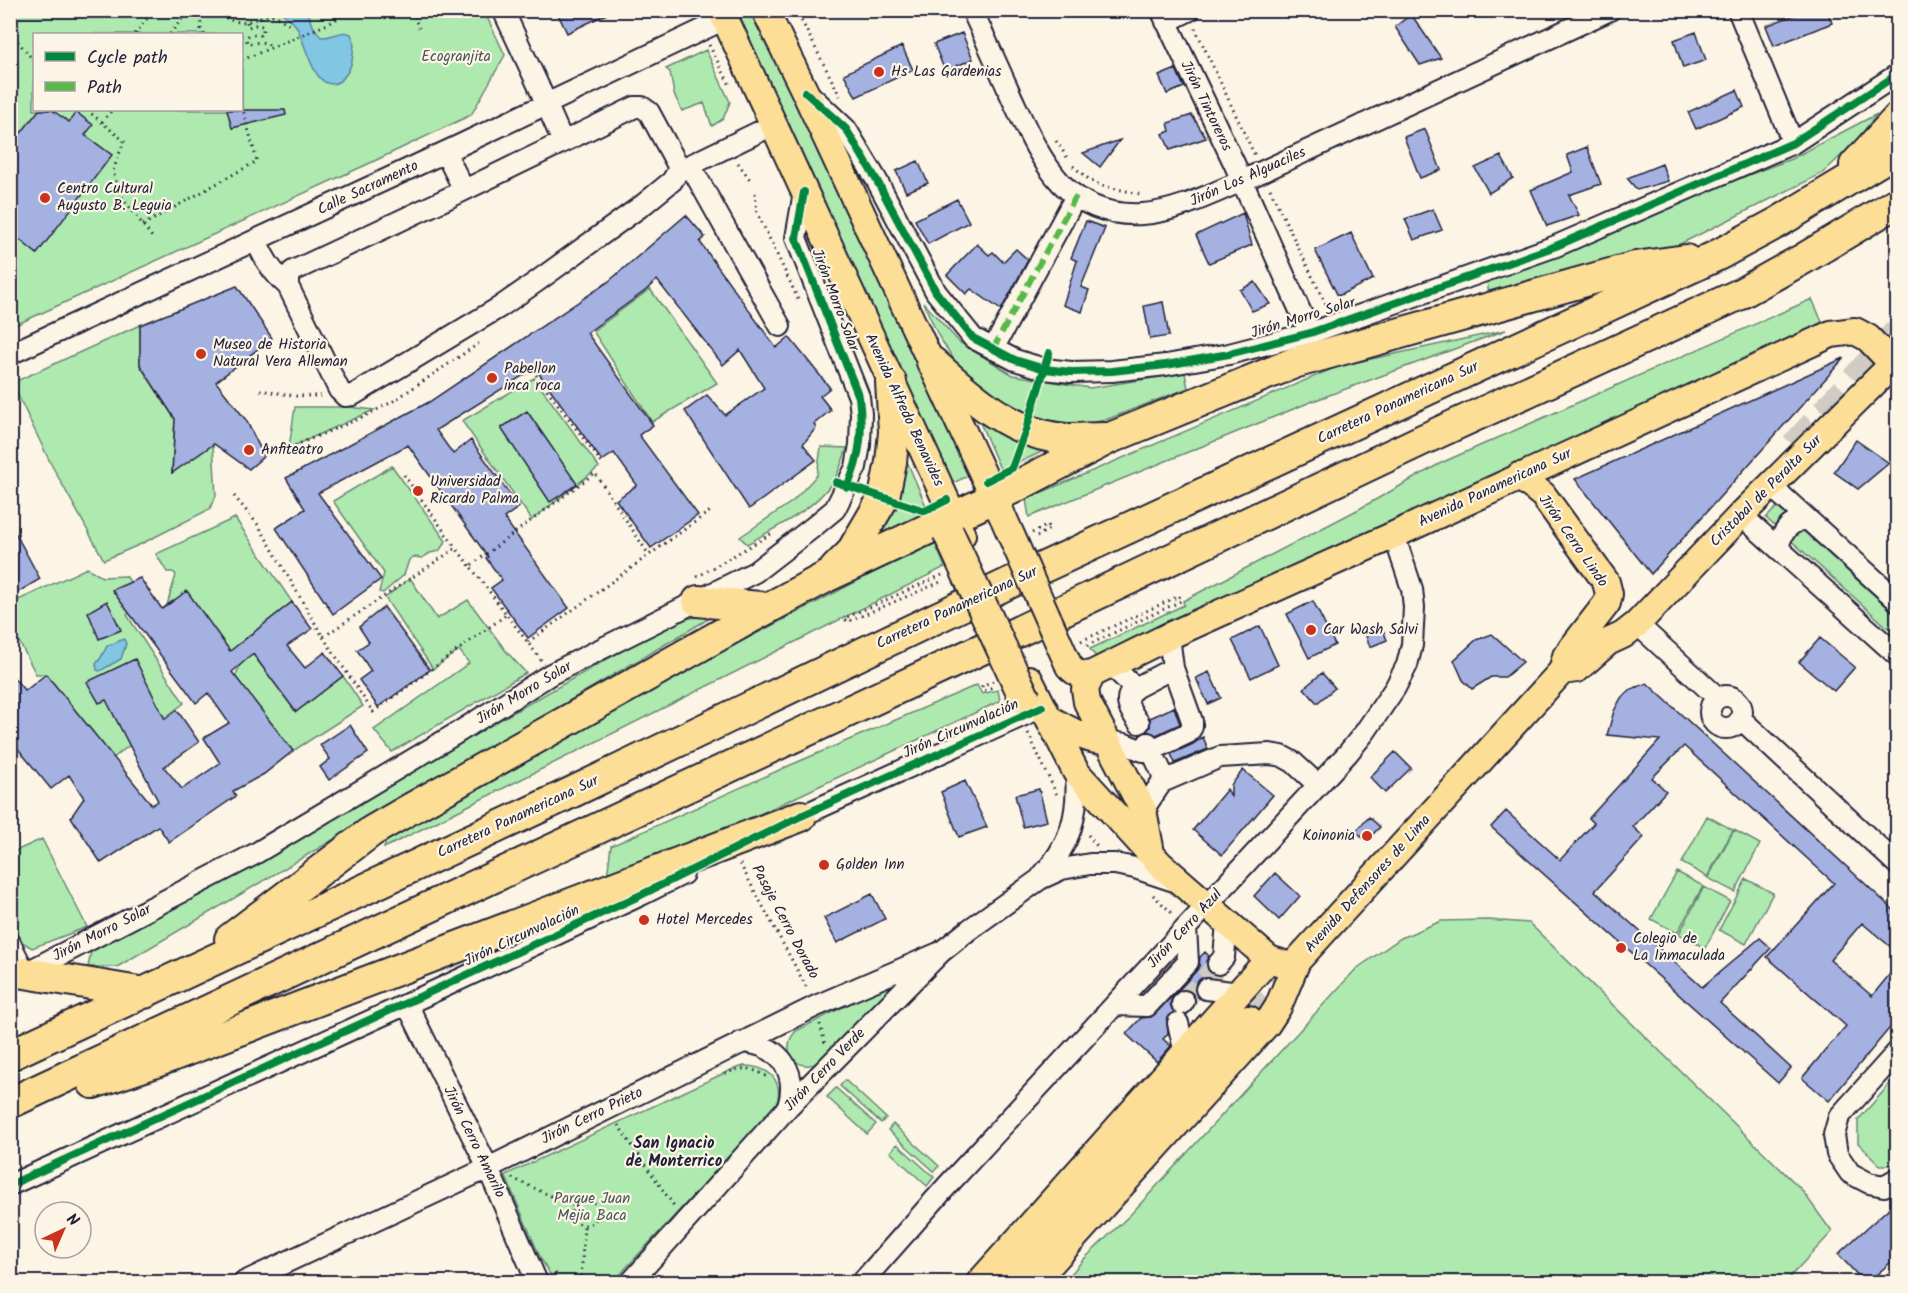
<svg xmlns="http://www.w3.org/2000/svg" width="1908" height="1293" font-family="Kalam,sans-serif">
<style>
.green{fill:#aeeaaf;stroke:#688675;stroke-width:1.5;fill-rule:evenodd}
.water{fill:#81c6e2;stroke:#5b849f;stroke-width:1.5}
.building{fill:#a4b1e1;stroke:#22223b;stroke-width:1.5}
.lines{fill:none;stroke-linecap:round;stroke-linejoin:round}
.minor-tunnel{stroke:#d0cbc3;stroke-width:20;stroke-dasharray:20 10;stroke-linecap:butt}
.highway-tunnel{stroke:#d0cbc3;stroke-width:30;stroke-dasharray:30 15;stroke-linecap:butt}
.minor-casing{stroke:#22223b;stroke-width:24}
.major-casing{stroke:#22223b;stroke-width:30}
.highway-casing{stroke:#22223b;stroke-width:34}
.path{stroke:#22223b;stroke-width:3;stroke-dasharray:1.5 4.5;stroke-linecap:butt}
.minor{stroke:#fcf5e5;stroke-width:20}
.major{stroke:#fcde96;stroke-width:26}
.highway{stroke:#fcde96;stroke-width:30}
.major-bridge-casing{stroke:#22223b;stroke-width:30;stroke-linecap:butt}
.highway-bridge-casing{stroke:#22223b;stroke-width:34;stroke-linecap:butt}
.major-bridge{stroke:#fcde96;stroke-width:26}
.highway-bridge{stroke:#fcde96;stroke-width:30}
.quiet{stroke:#58b947;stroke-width:6;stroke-dasharray:12 6;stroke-linecap:butt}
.cycleway-casing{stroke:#fcf5e5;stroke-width:11}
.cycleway{stroke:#00873e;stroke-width:8}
.poi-dot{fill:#c8321e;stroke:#fcf5e5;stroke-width:2}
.labels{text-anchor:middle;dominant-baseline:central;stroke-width:4.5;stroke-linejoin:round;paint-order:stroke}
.park-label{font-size:15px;fill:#455458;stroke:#fcf5e5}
.poi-label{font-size:15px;fill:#22223b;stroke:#fcf5e5;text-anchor:start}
.street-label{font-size:15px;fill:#22223b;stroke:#fcf5e5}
.neighbourhood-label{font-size:16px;font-weight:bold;fill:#22223b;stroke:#fcf5e5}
</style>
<rect width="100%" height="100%" fill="#fcf5e5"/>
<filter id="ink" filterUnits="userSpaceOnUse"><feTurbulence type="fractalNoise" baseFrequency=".0167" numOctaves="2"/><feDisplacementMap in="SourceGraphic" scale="12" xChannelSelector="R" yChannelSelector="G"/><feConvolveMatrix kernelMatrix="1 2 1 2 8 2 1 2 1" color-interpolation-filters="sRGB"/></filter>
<g filter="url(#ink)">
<path class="green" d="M10,11H484L505,55L471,115L368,164L11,327ZM34,34H242V110H34Z
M731,11H755L968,476L951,484Z
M706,50L730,102L723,119L712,126L704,103L682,111L674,94L670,72L666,69Z
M1877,114L1855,142L1823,173L1656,256L1490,301L1486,275L1791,159Z
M650,289L717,383L652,422L593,331Z
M1812,299L1823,324L1713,380L1486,477L1099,661L1090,649L1184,605L1183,601L1359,509L1441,463Z
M923,302L959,342L1013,375L1090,388L1185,373L1188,388L1108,419L1065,429L1010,406L965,376L939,337Z
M140,325V365L175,419L172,472L213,444L216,496L210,509L141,544L104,560L51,464L12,383Z
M1506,330L1313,401L1029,517L1026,499L1339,366Z
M534,378L599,467L532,520L462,421Z
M972,404L1054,446L1001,471Z
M295,407H349L374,410L289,448Z
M821,447L847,448C843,460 839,473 832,483C811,512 776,527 747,544L740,537L793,501L817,475Z
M903,452L929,513L869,543Z
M392,466L446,541L439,551L430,553L422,558L413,557L409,560L404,575L383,593L379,592L384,573L333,501Z
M1777,507L1897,616V636L1766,518Z
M235,518L292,602L243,641L296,712L343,676L363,706L293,751L235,677L240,665L187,592L167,605L176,575L173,572H167L156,554Z
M934,541L945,567L384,848L387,837L702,662Z
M87,568L102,577L126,576L145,603L127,615L184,703L112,759L104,746L46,674H36L11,626L10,604Z
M410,578L437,619L468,600L506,651L526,673L392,752L374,730L469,663L459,650L433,669L385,598Z
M715,615L117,967H88L91,952L676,620Z
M977,685L982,694L998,690L1000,701L762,813L607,877L611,846L786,767Z
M1707,816L1733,830L1707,877L1682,863Z
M1734,830L1760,844L1735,892L1708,878Z
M42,839L87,927L32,948L22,942L11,917V853Z
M1677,872L1703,886L1677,933L1651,919Z
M1746,879L1773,893L1746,944L1719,930Z
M1704,887L1730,901L1705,948L1679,934Z
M1488,920L1529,923L1801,1189L1832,1232L1785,1282H1064L1084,1259L1131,1214L1356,969L1401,938L1441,921Z
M900,978L820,1062C797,1074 778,1050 796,1031Z
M744,1066C769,1066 785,1081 776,1106L613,1282H555L541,1259L505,1175L731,1070Z
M1897,1076V1165H1880L1858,1143V1120Z
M845,1080L886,1118L881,1123L840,1086Z
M836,1088L876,1124L867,1134L827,1097Z
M893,1124L939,1166L934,1171L888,1130Z
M897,1144L934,1177L927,1186L890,1152Z"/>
<path class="water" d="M279,11H308L311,23L321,37C333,38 342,29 351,34C356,43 353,52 352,61C350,69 346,76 340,81C314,98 305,38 296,26C292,20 285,15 279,11Z
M124,639L126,644L121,659L100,671L97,670L96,664L100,659L107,646Z"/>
<path class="building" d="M556,10H615L567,33Z
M1807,10H1827L1832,23L1774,46L1766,26Z
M1411,14L1441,58L1420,65L1395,27Z
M1696,32L1706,60L1683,68L1674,40Z
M962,33L973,59L945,71L934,44Z
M902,46L913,70L856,97L844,74Z
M1176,69L1184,87L1167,94L1159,76Z
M1737,90L1744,107L1696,129L1688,112Z
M39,110H52L69,122L76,112L93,125L85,135L112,155L37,254L20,240L10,252V147Z
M227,110H285L286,115L232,128Z
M1192,115L1206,138L1170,150L1163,134L1170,131L1168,123Z
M1425,129L1441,170L1420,178L1404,137Z
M1120,140L1100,167L1083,153Z
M1587,147L1601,184L1569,195L1579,215L1547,226L1531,190L1573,172L1567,155Z
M1501,156L1513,178L1489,193L1475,168Z
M918,161L928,183L906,192L896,171Z
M1662,164L1668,181L1637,190L1627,178Z
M957,199L969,222L928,244L915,220Z
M1433,209L1442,230L1414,240L1405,219Z
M1243,213L1252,245L1209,263L1196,235Z
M686,215L705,237L700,242L776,348L789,337L830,388L820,396L831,410L814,424L816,428L803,444L816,460L749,509L685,411L707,395L725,415L764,388L740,350L723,365L657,280L645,291L587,333L653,425L639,435L698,515L651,548L616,500L637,485L614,453L602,461L535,368L436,430L453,454L471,440L519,507L504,518L569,608L528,638L491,588L502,580L486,558L488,557L408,445L318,493L381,579L333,614L276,528L305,509L286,478L429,402L608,282Z
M1086,221L1105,228L1081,287L1089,290L1082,312L1063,305L1077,261L1071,258Z
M1351,233L1373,279L1338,296L1315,250Z
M977,244L989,255L993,252L1003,262L1016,249L1028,260L1001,310L971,289L966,294L947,275Z
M1255,282L1270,304L1252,311L1240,290Z
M237,286L272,338L216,382L246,420L264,456L249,469L214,444L172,473L175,419L140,365V325Z
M1163,302L1169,336L1150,339L1144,306Z
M1844,358L1651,574L1575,479Z
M527,411L577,484L550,502L501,428Z
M1856,440L1889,463L1858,489L1834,472Z
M10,523L40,579L10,597Z
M140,578L162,609L187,591L230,651L292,602L312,629L287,646L305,668L325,652L343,676L296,712L253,654L232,672L293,751L264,774L233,791L236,796L169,842L158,826L101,863L71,817L84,798L69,775L51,789L10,739V673L25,691L46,674L152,805L158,801L106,700L99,703L87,682L135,659L165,719L177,710L199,742L164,767L182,789L220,763L204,738L229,723L208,693L196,703L112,590Z
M107,601L121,630L99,639L88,612Z
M1313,601L1335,645L1309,658L1287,614Z
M384,607L430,670L378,707L359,680L371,671L357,650L369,642L359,627Z
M1260,626L1278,665L1251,678L1232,640Z
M1382,627L1387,640L1370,647L1365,633Z
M1492,634L1523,662L1505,677H1491L1472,689L1463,680L1454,660L1476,640Z
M1820,638L1855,667L1834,691L1799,662Z
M1209,672L1221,698L1208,704L1196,678Z
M1322,673L1335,688L1317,703L1304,688Z
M1647,683L1898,914V953L1862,923L1830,960L1872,996L1898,964V1018L1829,1101L1802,1078L1846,1026L1767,957L1834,883L1684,746L1652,778L1666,791L1633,827L1644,837L1595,891L1702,987L1760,938L1771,948L1720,1003L1791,1068L1778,1083L1491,827L1506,811L1560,860L1594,823L1589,818L1660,740L1607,735L1614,711L1621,698L1629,690Z
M1174,707L1180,724L1156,735L1147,731L1150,727V718Z
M350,725L368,753L329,780L320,767L330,759L320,745Z
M1203,737L1208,749L1175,763L1171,754L1193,744Z
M1395,752L1411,768L1385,793L1370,777Z
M1243,770L1273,795L1222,855L1193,830L1227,789L1231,796V785Z
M965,781L987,827L959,837L941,792Z
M1039,789L1047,821L1023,827L1015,795Z
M1369,817L1380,827L1366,841L1356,831Z
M1275,873L1300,896L1279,920L1254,896Z
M872,894L885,919L837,943L824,918Z
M1205,952L1209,956L1206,961L1207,969L1211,973L1220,976L1217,978H1202L1197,981L1194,988L1198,998L1196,1000L1194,995L1190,991L1184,989L1176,993L1197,970L1199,966L1200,957Z
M1173,995L1170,1004L1174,1012L1167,1019L1168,1034L1163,1039L1171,1046L1157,1062L1126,1034L1141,1018L1151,1017L1155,1014Z
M1898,1200V1256L1868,1282H1864L1838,1254Z"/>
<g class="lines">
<path class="minor-tunnel" d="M1184,1001L1218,964"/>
<path class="highway-tunnel" d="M1795,447L1898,333
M1248,1021L1294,970"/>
<defs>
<path id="minor" d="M503,10L538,85L563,142
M972,10C986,40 999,69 1012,98C1040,158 1064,218 1142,214C1176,212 1211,194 1242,181L1610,10
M1161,10L1234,163L1310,333
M1738,10L1793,143
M1166,22L1190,10
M810,95L846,129L876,179L936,292L973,338L1015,360L1045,369L1071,372L1112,371L1166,365L1229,354L1310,333L1556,246L1793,143L1898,74
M445,152L464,190
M690,165L780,326
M256,240C264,259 272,272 288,286L339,390L345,396L353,395L500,307L536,282L644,204L672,181L678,171L773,125
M288,286V277L293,271L444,200L635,107H642L649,112L677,164L678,171
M993,349L1076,196
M10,354L456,147L725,19
M1771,486L1898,601
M1741,515L1898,656
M1778,548C1782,531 1789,523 1806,518
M1637,624L1718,698
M1110,664L1135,688L1173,668L1169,636
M1135,688C1121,699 1131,712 1139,723
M1710 712a16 16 0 1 1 32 0a16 16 0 1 1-32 0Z
M1741,719L1898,865
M1106,741L1125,744L1143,751L1152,750L1188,733L1192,727V721L1173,668
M1162,782L1220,757L1270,754L1282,756L1293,762L1318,785
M1143,810L1162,782L1163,775L1148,743
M790,821L1042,707
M1041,877C1071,844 1079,815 1076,772
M10,943L25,973
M1218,964L1224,957L1227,922
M10,981L253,855L457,733L551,674L755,572L812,528L835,509L856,467L860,445L861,414L859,397L796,238L804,192
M1206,989L1240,993
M407,1004L488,1168L537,1282
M1182,1004L1184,1001
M1115,1005L1147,1006L1188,962L1186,928
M1178,1023L1185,1053
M741,1042C779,1044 799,1071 788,1107
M1898,1051L1839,1117L1834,1135L1837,1154L1850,1173L1869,1183L1884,1186L1898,1178
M10,1185L407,1004L641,895L683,874
M244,1282L488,1168L816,1006L941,952
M631,1282L788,1107L941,952L970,929L1040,879L1062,869L1090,864H1115L1135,868L1177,882
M862,1282L946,1187L1348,753L1365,732L1395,688L1407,665L1412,645L1414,607L1412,589L1394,535"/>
<path id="major" d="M721,10L962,535
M765,10L805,92L1002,515
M1519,476L1543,495L1606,582L1609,594L1607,603L1566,656L1562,671
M1069,666C1076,674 1082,676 1092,674L1169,636L1394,535L1831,334L1855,331L1868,338L1893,364
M1092,674L1085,689L1087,702L1143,810L1151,853
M1029,679L1076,772L1160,864L1269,959L1284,964
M1049,719C1067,728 1085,741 1106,741
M980,1282L1269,959
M1034,1282L1267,1024L1278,1007L1297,961L1562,671L1577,669L1608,642L1623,635L1637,624L1741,515L1898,359"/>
<path id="highway" d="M1855,165L1898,118
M932,362C970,396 1013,436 1067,439C1079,439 1091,438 1104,438
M835,569L851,553L884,497L891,462L894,432L891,382
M698,601L769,608
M230,939L372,831L410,809L750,618L826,577L994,498L1110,438L1294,363L1635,267L1686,260
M25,973L145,993
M10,1055L562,797L1003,586L1716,256L1777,223L1898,150
M93,1083L156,1062L801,816
M10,1103L971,654L1420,441L1738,295L1803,259L1898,202
M1005,1282L1248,1021"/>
</defs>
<use href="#minor" class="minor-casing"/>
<use href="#major" class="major-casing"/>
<use href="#highway" class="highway-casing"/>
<path class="path" d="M202,10L201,29L204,34
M216,10C223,19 238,24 248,21C257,20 263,14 272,15C278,16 284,21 289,25
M415,10V19L419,28
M796,10L840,96
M247,22L248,27L255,25L263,26V32L260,35H249L246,39L248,44C257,43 266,39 271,48
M1195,28L1255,156
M10,32L34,61
M135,34L154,10
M170,34L189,10
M709,45L731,87
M242,60L330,23L350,10
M87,110L124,141L113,171L119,193L152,237
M102,122L112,110
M1056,141L1069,160
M738,163L751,181
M1073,166L1091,181L1103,186L1140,194
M1270,189L1327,307
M755,193L757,212L798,299
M143,225L257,161L242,106
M536,375L604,466
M260,390L296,396H321
M289,448L361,418L392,402L481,342
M404,475L456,548
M234,496L259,526L323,637L456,548L470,566
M1032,533L1048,525L1050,529L1036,537
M942,575L845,618L847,622L943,581
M697,577L774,532
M10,626L12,629L10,630
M323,637L373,712L506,615
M1081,641L1179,596L1181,601L1084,647
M528,642L713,509
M541,660L470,566L595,473L649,555
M993,681L982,686L984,691L995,686
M1028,733L1057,795
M1088,835L1097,846
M740,864L808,990
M1153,895L1174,915
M820,1024L825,1044
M725,1074C741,1066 755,1068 769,1078
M618,1125L674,1206
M512,1178L573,1206
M572 1212a13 13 0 1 1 26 0a13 13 0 1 1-26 0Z
M555,1273L560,1282
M581,1282L584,1225"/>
<use href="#minor" class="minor"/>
<use href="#major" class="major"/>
<use href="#highway" class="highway"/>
<defs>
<path id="major-bridge" d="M1004,519L1069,666"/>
<path id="highway-bridge" d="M948,532L1025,699"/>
</defs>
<use href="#major-bridge" class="major-bridge-casing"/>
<use href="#highway-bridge" class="highway-bridge-casing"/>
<use href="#major-bridge" class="major-bridge"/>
<use href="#highway-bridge" class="highway-bridge"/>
<path class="quiet" d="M993,349L1076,196"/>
<defs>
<path id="cycleway" d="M805,92L846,129L876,179L936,292L973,338L1015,360L1045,369L1071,372L1112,371L1166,365L1229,354L1310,333L1556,246L1793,143L1898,74
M804,192L796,238L859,397C863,430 861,457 847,487
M986,481L1012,468L1026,430L1049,353
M836,482L925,511L947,500
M10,1185L641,895L801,816L1042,707"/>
</defs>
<use href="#cycleway" class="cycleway-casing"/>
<use href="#cycleway" class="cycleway"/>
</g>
</g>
<g class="poi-dot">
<circle cx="879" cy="72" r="6"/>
<circle cx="45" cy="198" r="6"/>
<circle cx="201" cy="354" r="6"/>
<circle cx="492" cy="378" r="6"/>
<circle cx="249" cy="450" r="6"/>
<circle cx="418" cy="491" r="6"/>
<circle cx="1311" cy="630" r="6"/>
<circle cx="1367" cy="836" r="6"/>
<circle cx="824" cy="865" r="6"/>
<circle cx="644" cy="920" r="6"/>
<circle cx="1621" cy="948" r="6"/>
</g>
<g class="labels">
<g class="park-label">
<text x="456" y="57">Ecogranjita</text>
<text x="592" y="1199">Parque Juan<tspan x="592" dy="17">Mejia Baca</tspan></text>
</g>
<g class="poi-label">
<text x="891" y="72">Hs Las Gardenias</text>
<text x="57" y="189">Centro Cultural<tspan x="57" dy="17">Augusto B. Leguia</tspan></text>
<text x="213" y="345">Museo de Historia<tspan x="213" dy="17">Natural Vera Alleman</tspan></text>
<text x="504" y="369">Pabellon<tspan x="504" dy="17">inca roca</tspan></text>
<text x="261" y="450">Anfiteatro</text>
<text x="430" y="482">Universidad<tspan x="430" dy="17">Ricardo Palma</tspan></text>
<text x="1323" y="630">Car Wash Salvi</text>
<text x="1355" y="836" text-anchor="end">Koinonia</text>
<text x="836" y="865">Golden Inn</text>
<text x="656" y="920">Hotel Mercedes</text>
<text x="1633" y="939">Colegio de<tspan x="1633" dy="17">La Inmaculada</tspan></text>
</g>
<g class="street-label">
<text transform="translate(1206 106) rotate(64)">Jirón Tintoreros</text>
<text transform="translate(1248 177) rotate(-24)">Jirón Los Alguaciles</text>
<text transform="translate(368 188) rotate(-25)">Calle Sacramento</text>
<text transform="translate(835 300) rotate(69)">Jirón Morro Solar</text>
<text transform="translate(1303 318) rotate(-17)">Jirón Morro Solar</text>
<text transform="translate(1398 403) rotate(-25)">Carretera Panamericana Sur</text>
<text transform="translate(904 410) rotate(65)">Avenida Alfredo Benavides</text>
<text transform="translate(1495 488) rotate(-25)">Avenida Panamericana Sur</text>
<text transform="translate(1766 491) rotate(-45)">Cristobal de Peralta Sur</text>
<text transform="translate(1573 541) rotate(55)">Jirón Cerro Lindo</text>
<text transform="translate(957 608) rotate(-25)">Carretera Panamericana Sur</text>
<text transform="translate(524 693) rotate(-31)">Jirón Morro Solar</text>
<text transform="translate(961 729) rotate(-24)">Jirón Circunvalación</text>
<text transform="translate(518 817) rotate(-25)">Carretera Panamericana Sur</text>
<text transform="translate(1368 884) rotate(-48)">Avenida Defensores de Lima</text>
<text transform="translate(785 922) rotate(62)">Pasaje Cerro Dorado</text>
<text transform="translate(1185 929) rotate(-47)">Jirón Cerro Azul</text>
<text transform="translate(102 933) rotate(-27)">Jirón Morro Solar</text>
<text transform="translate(522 936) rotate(-25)">Jirón Circunvalación</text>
<text transform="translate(825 1070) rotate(-46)">Jirón Cerro Verde</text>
<text transform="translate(592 1116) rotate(-26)">Jirón Cerro Prieto</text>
<text transform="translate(474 1142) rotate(64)">Jirón Cerro Amarilo</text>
</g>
<g class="neighbourhood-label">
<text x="674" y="1143">San Ignacio<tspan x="674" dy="18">de Monterrico</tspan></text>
</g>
</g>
<rect width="1908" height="1293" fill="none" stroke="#fcf5e5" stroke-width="36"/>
<rect x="18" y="18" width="1872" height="1257" fill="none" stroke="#22223b" stroke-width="2" filter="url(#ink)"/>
<rect x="33" y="33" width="210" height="78" fill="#fcf5e5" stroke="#a5a1a1" stroke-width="1.5"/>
<rect x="45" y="52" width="30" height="9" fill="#00873e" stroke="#a5a1a1" stroke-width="1.5"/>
<text x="87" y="63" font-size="18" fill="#22223b">Cycle path</text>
<rect x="45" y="82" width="30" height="9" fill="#58b947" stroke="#a5a1a1" stroke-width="1.5"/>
<text x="87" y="93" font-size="18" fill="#22223b">Path</text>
<g transform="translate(63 1230) rotate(44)"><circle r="28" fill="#fcf5e5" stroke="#a5a1a1" stroke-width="1.5"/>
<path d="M0-4.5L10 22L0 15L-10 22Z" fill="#c8321e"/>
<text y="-9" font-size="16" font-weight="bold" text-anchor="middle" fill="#22223b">N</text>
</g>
</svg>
